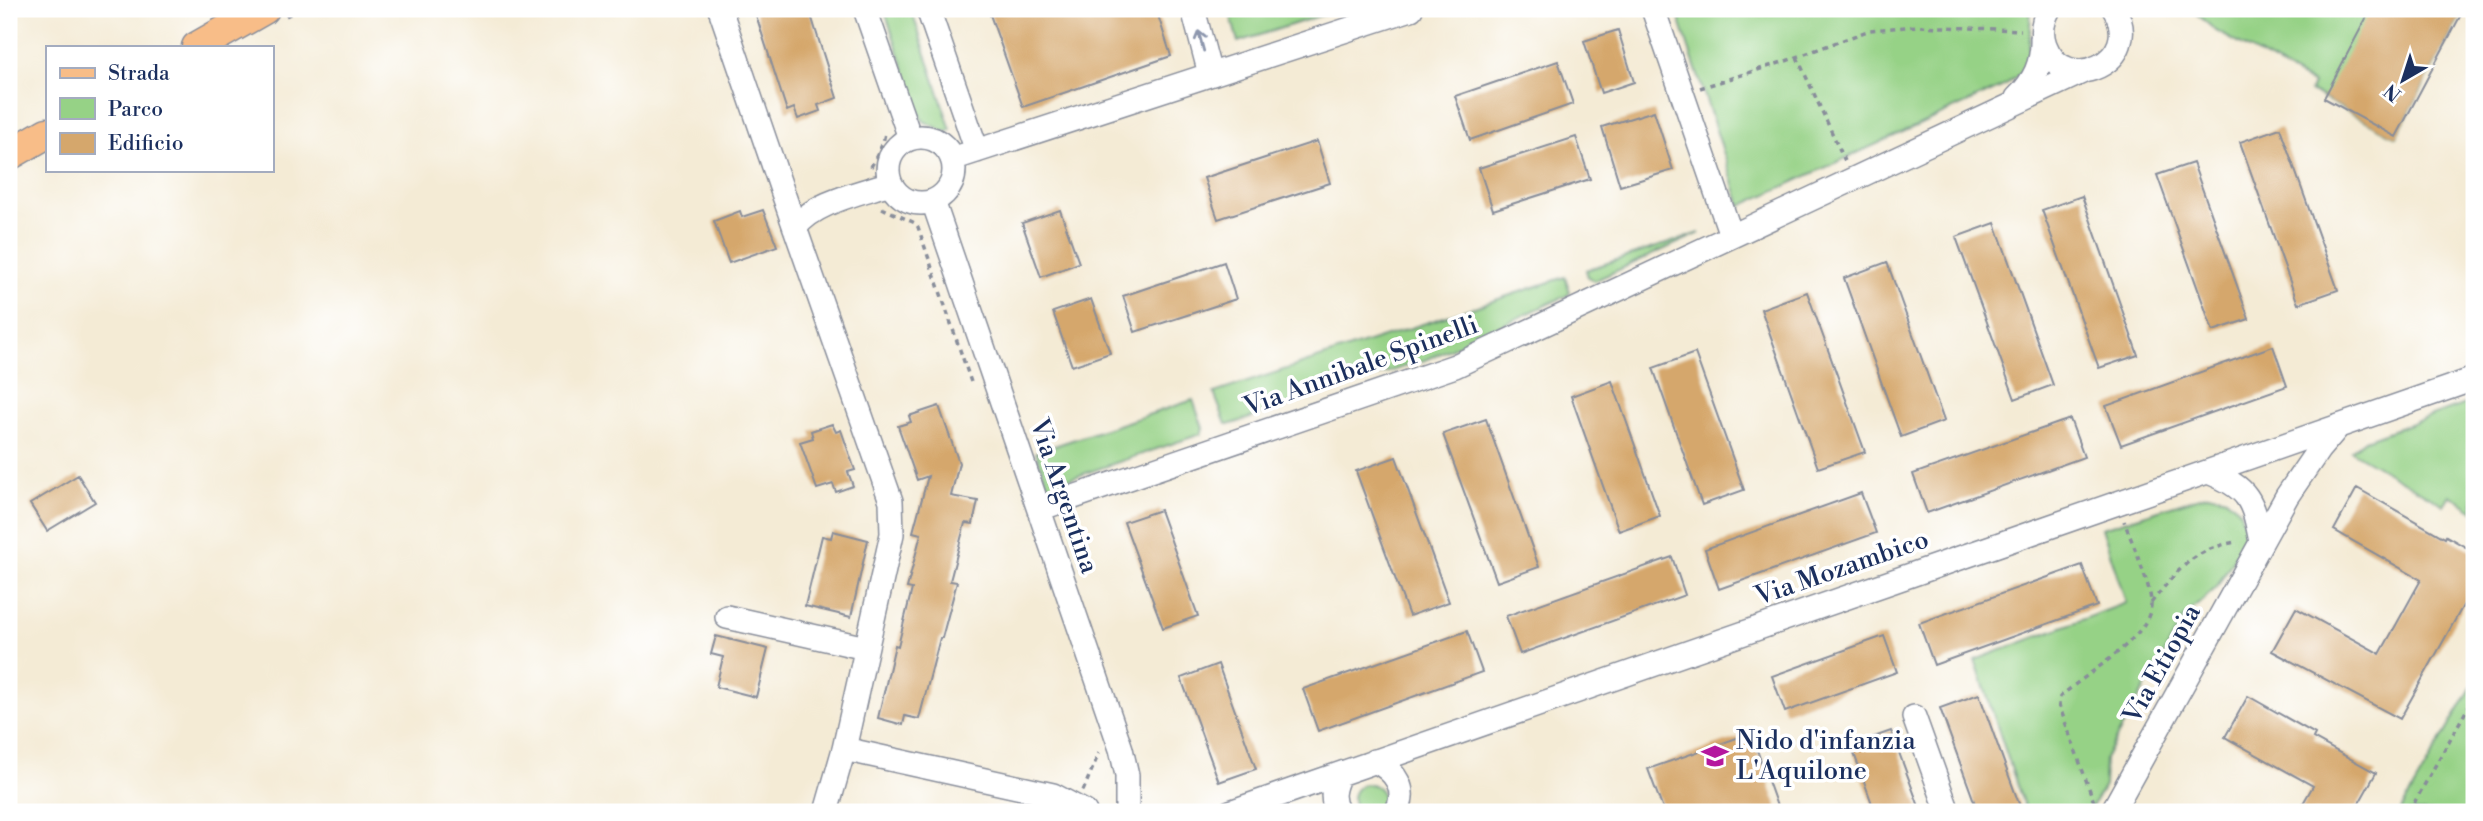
<svg xmlns="http://www.w3.org/2000/svg" width="2483" height="821" font-family="'Libre Bodoni',serif">
<style>
.green{fill:#96d286;stroke:#588072;stroke-width:2}
.building{fill:#d5a76c}
.lines{fill:none;stroke-linecap:round;stroke-linejoin:round}
.minor-casing{stroke:#888d9a;stroke-width:26}
.major-casing{stroke:#888d9a;stroke-width:33}
.path{stroke:#888d9a;stroke-width:3.5;stroke-dasharray:5 5;stroke-linecap:butt}
.minor{stroke:#fff;stroke-width:23}
.major{stroke:#f8bd88;stroke-width:30}
.oneway{stroke:#8d97ae}
.labels{text-anchor:middle;dominant-baseline:central;stroke-width:7;stroke-linejoin:round;paint-order:stroke}
.street-label{font-size:26px;fill:#1b2f5e;stroke:#fff}
.poi-label{font-size:26px;fill:#1b2f5e;stroke:#fff;text-anchor:start}
</style>
<rect width="100%" height="100%" fill="#fff"/>
<filter id="ink" filterUnits="userSpaceOnUse"><feTurbulence type="fractalNoise" baseFrequency=".0143" numOctaves="2"/><feDisplacementMap in="SourceGraphic" scale="14" xChannelSelector="R" yChannelSelector="G"/><feConvolveMatrix kernelMatrix="1 2 1 2 8 2 1 2 1" color-interpolation-filters="sRGB"/></filter>
<filter id="wash" filterUnits="userSpaceOnUse"><feTurbulence type="fractalNoise" baseFrequency=".00686" numOctaves="4" result="noise"/><feDisplacementMap in="SourceGraphic" scale="28" xChannelSelector="R" yChannelSelector="G"/><feGaussianBlur stdDeviation="1.57" result="paint"/><feColorMatrix in="noise" values="0 0 0 0 0 0 0 0 0 0 0 0 0 0 0 0 0 1.4 0 .05"/><feComposite in="paint" operator="in"/></filter>
<g filter="url(#wash)">
<rect width="100%" height="100%" fill="#f4ebd5"/>
<path class="green" d="M884,9H911L951,130L946,132L925,122L921,118Z
M1229,9H1341L1238,42Z
M1676,9H2031C2029,24 2032,59 2023,70C2019,76 2011,80 2006,85L1741,206Z
M2191,9H2464L2396,137L2310,91L2313,84L2216,31Z
M1700,233L1594,281L1588,277L1586,270Z
M1565,277L1570,292L1568,295L1428,359L1232,424H1226L1214,393Z
M1193,400L1203,428L1201,434L1048,486L1036,452Z
M2474,401V511L2450,495L2444,505L2351,451L2365,440Z
M2209,494L2226,498L2239,509L2245,527L2242,545L2216,588L2186,615L2105,758L2104,786L2089,812H2026L1975,660L2126,603L2102,528Z
M2474,683V812H2400Z
M1353 799a15 15 0 1 1 30 0a15 15 0 1 1-30 0Z"/>
<g id="blocks">
<path class="building" d="M754,9H809L837,98L818,105L820,111L798,119L794,108L787,111Z
M988,9H1156L1171,56L1023,107Z
M2371,9H2464L2396,137L2324,98Z
M1618,30L1634,82L1601,93L1584,41Z
M1558,61L1573,104L1470,140L1455,96Z
M1654,111L1673,170L1620,186L1602,127Z
M2280,128L2338,290L2298,304L2240,142Z
M1576,137L1590,179L1493,210L1479,168Z
M1317,141L1330,183L1218,219L1204,178Z
M2193,163L2249,319L2213,331L2157,175Z
M2082,196L2138,355L2099,368L2042,210Z
M763,210L777,246L729,263L714,221L740,211L742,217Z
M1060,210L1079,263L1041,277L1022,223Z
M1995,223L2053,385L2015,399L1956,237Z
M1224,262L1236,299L1135,332L1123,296Z
M1887,262L1944,421L1901,437L1844,278Z
M1807,292L1865,452L1818,468L1761,309Z
M1091,299L1110,353L1072,366L1053,312Z
M2273,346L2287,386L2121,445L2106,406Z
M1695,353L1744,490L1702,505L1653,368Z
M1612,381L1660,516L1619,531L1571,396Z
M939,406L959,463L951,496L978,501L973,524L965,523L950,581L957,582L942,638H940L919,719L905,716L903,725L878,718L895,645L898,646L912,589L907,588L921,534L913,532L928,476L917,480L898,426L911,422L909,416Z
M1486,419L1539,567L1497,582L1443,434Z
M2070,419L2084,457L1927,513L1913,474Z
M832,424L836,432L841,430L855,470L848,472L853,486L836,492L833,484L817,489L800,442L813,438L811,431Z
M1396,457L1449,602L1409,616L1356,471Z
M78,475L95,502L47,531L30,504Z
M2357,488L2445,538L2446,536L2474,552V586L2400,719L2272,651L2296,608L2380,654L2421,580L2334,530Z
M1861,493L1876,533L1719,589L1705,549Z
M1160,510L1198,616L1163,628L1124,522Z
M833,531L868,540L851,617L805,606L822,536L831,538Z
M1672,557L1685,595L1520,654L1506,616Z
M2082,565L2097,606L1934,665L1919,623Z
M1467,631L1482,672L1318,731L1303,689Z
M716,636L768,649L756,697L716,687L723,657L711,654Z
M1884,636L1897,672L1785,712L1772,676Z
M1218,664L1256,769L1219,782L1181,678Z
M1979,694L2022,812H1978L1940,708Z
M2248,696L2315,734L2313,738L2376,773L2354,812H2298L2313,786L2225,737Z
M1891,731L1921,812H1875L1851,745Z
M1751,733L1779,812H1664L1648,769Z"/>
</g>
</g>
<g filter="url(#ink)">
<use href="#blocks" fill-opacity="0" stroke="#888d9a" stroke-width="2"/>
<g class="lines">
<defs>
<path id="minor" d="M720,9L795,228
M865,9L910,138
M928,9L977,151
M1193,9L1210,74
M1653,9L1731,235
M2049,9C2043,20 2040,32 2045,45C2064,98 2146,61 2114,9
M2017,98C2034,81 2043,63 2042,38
M888 170a33 33 0 1 1 66 0a33 33 0 1 1-66 0Z
M952,159L1411,9
M933,201L1121,749L1127,775V812
M2208,472C2249,488 2253,500 2261,542
M1039,509L1455,366L2084,71
M727,617L866,648
M1914,717L1948,812
M844,749L1053,795L1085,812
M1374,761C1395,770 1409,790 1396,812
M826,812L844,749L892,534L891,501L795,228C813,202 861,193 890,183
M1230,812L2474,379
M1338,812C1330,799 1333,788 1339,775
M2112,812L2287,496L2319,449L2337,428"/>
<path id="major" d="M197,47L264,9
M9,155L47,133"/>
</defs>
<use href="#minor" class="minor-casing"/>
<use href="#major" class="major-casing"/>
<path class="path" d="M286,16L299,9
M1797,57L1845,161
M1700,88L1786,61L1870,30L1917,26L2021,30
M871,167L883,143L885,133
M882,208L915,223L918,227L972,385
M2151,603C2177,571 2194,548 2237,542
M1083,791L1099,753
M2094,802L2059,705L2060,697C2083,675 2152,638 2151,603C2151,585 2131,540 2124,521
M2409,812L2474,697"/>
<use href="#minor" class="minor"/>
<use href="#major" class="major"/>
</g>
<defs><path id="oneway-shaft" d="M-6 0H5M1.5-3L5.5 0L1.5 3" fill="none" stroke-width="1.6" stroke-linecap="round" stroke-linejoin="round" transform="scale(1.75)"/></defs>
<use class="oneway" href="#oneway-shaft" transform="translate(1201 41) rotate(-105)"/>
</g>
<defs>
<symbol id="school-bare" viewBox="-9 -9 18 18"><path d="M0-5L7-2L0 1L-7-2ZM-4 1L0 2.5L4 1V4Q0 6-4 4Z" fill="#b5179e" stroke="#fff" stroke-width="2.5" paint-order="stroke"/></symbol>
</defs>
<g fill-rule="evenodd">
<use href="#school-bare" x="1696" y="737" width="38" height="38"/>
</g>
<g class="labels">
<g class="street-label">
<text transform="translate(1361 366) rotate(-20)">Via Annibale Spinelli</text>
<text transform="translate(1064 496) rotate(71)">Via Argentina</text>
<text transform="translate(1842 568) rotate(-19)">Via Mozambico</text>
<text transform="translate(2162 664) rotate(-61)">Via Etiopia</text>
</g>
<g class="poi-label">
<text x="1736" y="741">Nido d'infanzia<tspan x="1736" dy="30">L'Aquilone</tspan></text>
</g>
</g>
<rect width="2483" height="821" fill="none" stroke="#fff" stroke-width="35"/>
<rect x="46" y="46" width="228" height="126" fill="#ffffff" stroke="#a4acbf" stroke-width="2"/>
<rect x="60" y="68" width="35" height="10" fill="#f8bd88" stroke="#a4acbf" stroke-width="2"/>
<text x="108" y="80" font-size="21" fill="#1b2f5e">Strada</text>
<rect x="60" y="98" width="35" height="21" fill="#96d286" stroke="#a4acbf" stroke-width="2"/>
<text x="108" y="116" font-size="21" fill="#1b2f5e">Parco</text>
<rect x="60" y="133" width="35" height="21" fill="#d5a76c" stroke="#a4acbf" stroke-width="2"/>
<text x="108" y="150" font-size="21" fill="#1b2f5e">Edificio</text>
<g transform="translate(2403 80) rotate(219)" stroke="#ffffff" stroke-width="5" paint-order="stroke">
<path d="M0-5L12 26L0 18L-12 26Z" fill="#1b2f5e"/>
<text y="-10" font-size="19" font-weight="bold" text-anchor="middle" fill="#1b2f5e">N</text>
</g>
</svg>
